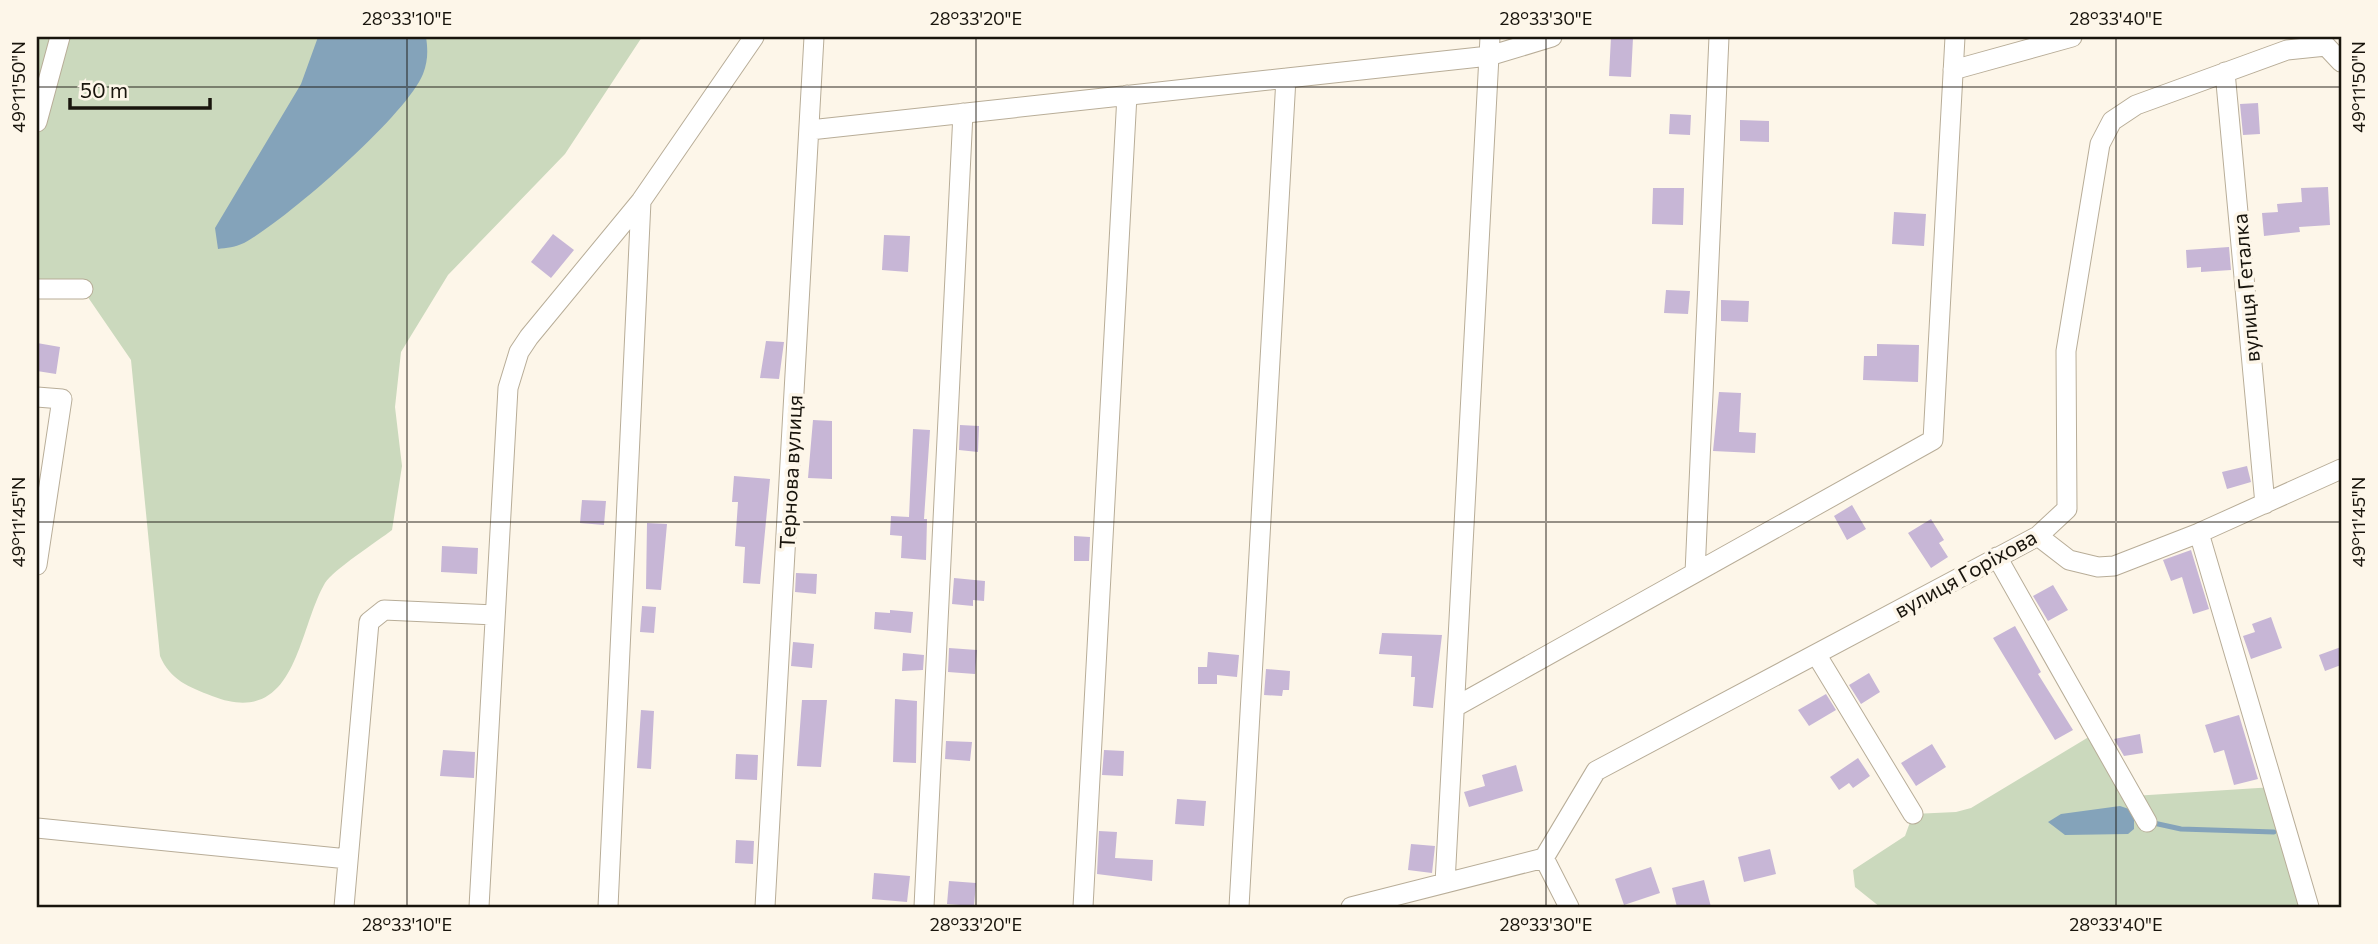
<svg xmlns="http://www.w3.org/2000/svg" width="2378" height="944" font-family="Commissioner,sans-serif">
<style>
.green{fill:#cbd9bd}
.water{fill:#84a3ba}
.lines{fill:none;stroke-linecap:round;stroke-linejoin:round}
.stream{stroke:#84a3ba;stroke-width:5}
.building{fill:#c7b6d6}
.minor-casing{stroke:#b8ad98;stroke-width:21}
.minor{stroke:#fff;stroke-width:19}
.ticks{fill:none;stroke:#19150d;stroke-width:2;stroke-opacity:0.45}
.labels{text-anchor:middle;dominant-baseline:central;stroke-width:7;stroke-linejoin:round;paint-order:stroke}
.street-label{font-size:21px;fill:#19150d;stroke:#fdf6e9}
.neatline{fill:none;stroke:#19150d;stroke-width:2.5}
.ticks-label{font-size:18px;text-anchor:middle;fill:#19150d}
</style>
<rect width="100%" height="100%" fill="#fdf6e9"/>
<path class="green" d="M37,37H642L565,154L448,275L401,352L395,407L402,466L392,530C378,541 333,570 325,583C297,631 297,729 212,696C189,687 170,680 160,656L131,360L83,290L37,289Z
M2097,732L2133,796L2274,787L2309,907H1880L1855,887L1853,870L1905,836L1913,814L1956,812L1971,808Z"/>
<path class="water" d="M318,37H426C428,50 428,61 423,74C406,116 285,221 244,243C236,247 226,248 218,249L215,228L301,84Z
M2120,806L2129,809L2134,819V829L2128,834L2065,835L2048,822L2061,814Z"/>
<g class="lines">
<path class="stream" d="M2149,822L2181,829L2274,832"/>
</g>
<path class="building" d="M1611,37L1633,38L1631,77L1609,76Z
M2258,103L2260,134L2243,135L2240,104Z
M1670,114L1691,115L1690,135L1669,134Z
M1740,120L1769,121V142L1740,141Z
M2328,187L2330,225L2299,227L2300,232L2264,236L2262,213L2278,212L2277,204L2302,202L2301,188Z
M1653,188H1684L1683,225L1652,224Z
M1894,212L1926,214L1924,246L1892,244Z
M553,234L574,250L551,278L531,262Z
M884,235L910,236L908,272L882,270Z
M2229,247L2231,270L2201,272V267L2187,268L2186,250Z
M1666,290L1690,291L1688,314L1664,313Z
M1721,300L1749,301L1748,322L1721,321Z
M766,341L784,342L779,379L760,378Z
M37,343L60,347L56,374L37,371Z
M1877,344L1919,345L1918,382L1863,380L1864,356H1877Z
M1719,392L1741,393L1739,432L1756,433L1755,453L1713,451Z
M813,420L832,421V479L808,478Z
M960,425L979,426L978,452L959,450Z
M913,429L930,430L924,519H927L926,560L901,558L902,536L890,535L891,516L909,517Z
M2247,466L2251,482L2227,489L2222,472Z
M734,476L770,479L760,584L743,583L745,547L735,546L738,502H732Z
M582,500L606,501L604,525L580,523Z
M1852,505L1866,529L1847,540L1834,516Z
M1931,519L1944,540L1939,543L1948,557L1931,568L1908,533Z
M647,523L667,524L661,590L646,589Z
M1074,536L1090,537L1089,561H1074Z
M442,546L478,548L477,574L441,572Z
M2191,550L2209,609L2193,614L2182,577L2171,581L2163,560Z
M796,573L817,574L816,594L795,592Z
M954,578L985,581L984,601L973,600V606L952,604Z
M2053,585L2068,610L2048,621L2033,596Z
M642,606L656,607L654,633L640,632Z
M890,610L913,612L911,633L874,629L875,612L890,613Z
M2271,617L2282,648L2251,659L2243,636L2255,632L2252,624Z
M2015,626L2041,672L2038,674L2073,730L2055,740L1993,638Z
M1382,633L1442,635L1433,708L1413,706L1415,677H1411L1412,656L1379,654Z
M793,642L814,644L812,668L791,666Z
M2341,647V665L2325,671L2319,655Z
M949,648L977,650L975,674L948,672Z
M1208,652L1239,655L1237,677L1217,675V684H1198V667H1207Z
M903,653L924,655L923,670L902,671Z
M1266,669L1290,671L1289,690H1283L1282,696L1264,695Z
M1869,673L1880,692L1861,704L1849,685Z
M1826,694L1836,710L1809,726L1798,710Z
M895,699L917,701L916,763L893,762Z
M802,700H827L821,767L797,766Z
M641,710L654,711L651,769L637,768Z
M2239,715L2258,779L2234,785L2224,750L2214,753L2205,725Z
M2140,734L2143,753L2124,756L2114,739Z
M946,741L972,742L970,761L945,759Z
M1932,744L1946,767L1916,786L1901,763Z
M443,750L475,752L474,778L440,776Z
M1104,750L1124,751L1123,776L1102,775Z
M736,754L758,755L757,780L735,779Z
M1858,758L1870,776L1853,788L1849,783L1839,790L1830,777Z
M1516,765L1523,791L1469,807L1464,792L1485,786L1482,775Z
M1177,799L1206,801L1204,826L1175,824Z
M1099,831L1117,832L1115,858L1153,860L1152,881L1097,874Z
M736,840L754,841L753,864L735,863Z
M1411,844L1435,846L1432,873L1408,870Z
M1770,849L1776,874L1744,882L1738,857Z
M1651,867L1660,893L1624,905L1615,879Z
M874,873L910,876L907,902L872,899Z
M1704,880L1711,907H1677L1672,888Z
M949,881L976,883L974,906L947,904Z"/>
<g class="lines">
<defs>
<path id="minor" d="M2326,46L2341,62
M1953,70L2072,37
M2225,72L2265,504
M37,122L60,37
M810,130L1489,56L1552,37
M37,289H83
M37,397L62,399L37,565
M2199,533L2309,907
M2038,536L2069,560L2098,567L2114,566L2199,533L2341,469
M1997,557L2147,822
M1695,573L1719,37
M1816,654L1913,814
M1455,707L1933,440L1955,37
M37,828L348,859
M1445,883L1490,37
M344,907L369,622L384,610L495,615
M479,907L508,388L519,352L529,337L641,201L754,37
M608,907L641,201
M765,907L814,37
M924,907L963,113
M1083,907L1127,95
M1239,907L1286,78
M1351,907L1544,858
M1569,907L1544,858L1596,771L2038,536L2067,509L2066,351L2100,144L2112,121L2136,105L2287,50L2326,46"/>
</defs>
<use href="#minor" class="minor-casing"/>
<use href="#minor" class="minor"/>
</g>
<path class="ticks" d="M407,37V907M976,37V907M1546,37V907M2116,37V907M37,87H2341M37,522H2341"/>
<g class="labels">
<g class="street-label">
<text transform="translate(2245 288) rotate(-95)">вулиця Геталка</text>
<text transform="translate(790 472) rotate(-87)">Тернова вулиця</text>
<text transform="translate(1965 573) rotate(-29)">вулиця Горіхова</text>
</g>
</g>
<rect width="2378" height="944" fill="none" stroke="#fdf6e9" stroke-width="77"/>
<path d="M70 98v10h140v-10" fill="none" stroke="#19150d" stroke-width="3.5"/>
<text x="80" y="98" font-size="21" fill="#19150d" stroke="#fdf6e9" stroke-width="5" paint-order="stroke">50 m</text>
<rect x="38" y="38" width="2302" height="868" class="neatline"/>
<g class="ticks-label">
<text x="407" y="25">28°33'10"E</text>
<text x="976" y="25">28°33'20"E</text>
<text x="1546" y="25">28°33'30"E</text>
<text x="2116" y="25">28°33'40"E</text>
<text transform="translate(19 87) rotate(-90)" y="6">49°11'50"N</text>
<text transform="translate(2359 87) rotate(-90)" y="6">49°11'50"N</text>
<text transform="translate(19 522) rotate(-90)" y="6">49°11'45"N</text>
<text transform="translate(2359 522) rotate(-90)" y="6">49°11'45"N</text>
<text x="407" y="931">28°33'10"E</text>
<text x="976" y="931">28°33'20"E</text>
<text x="1546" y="931">28°33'30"E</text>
<text x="2116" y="931">28°33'40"E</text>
</g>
</svg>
